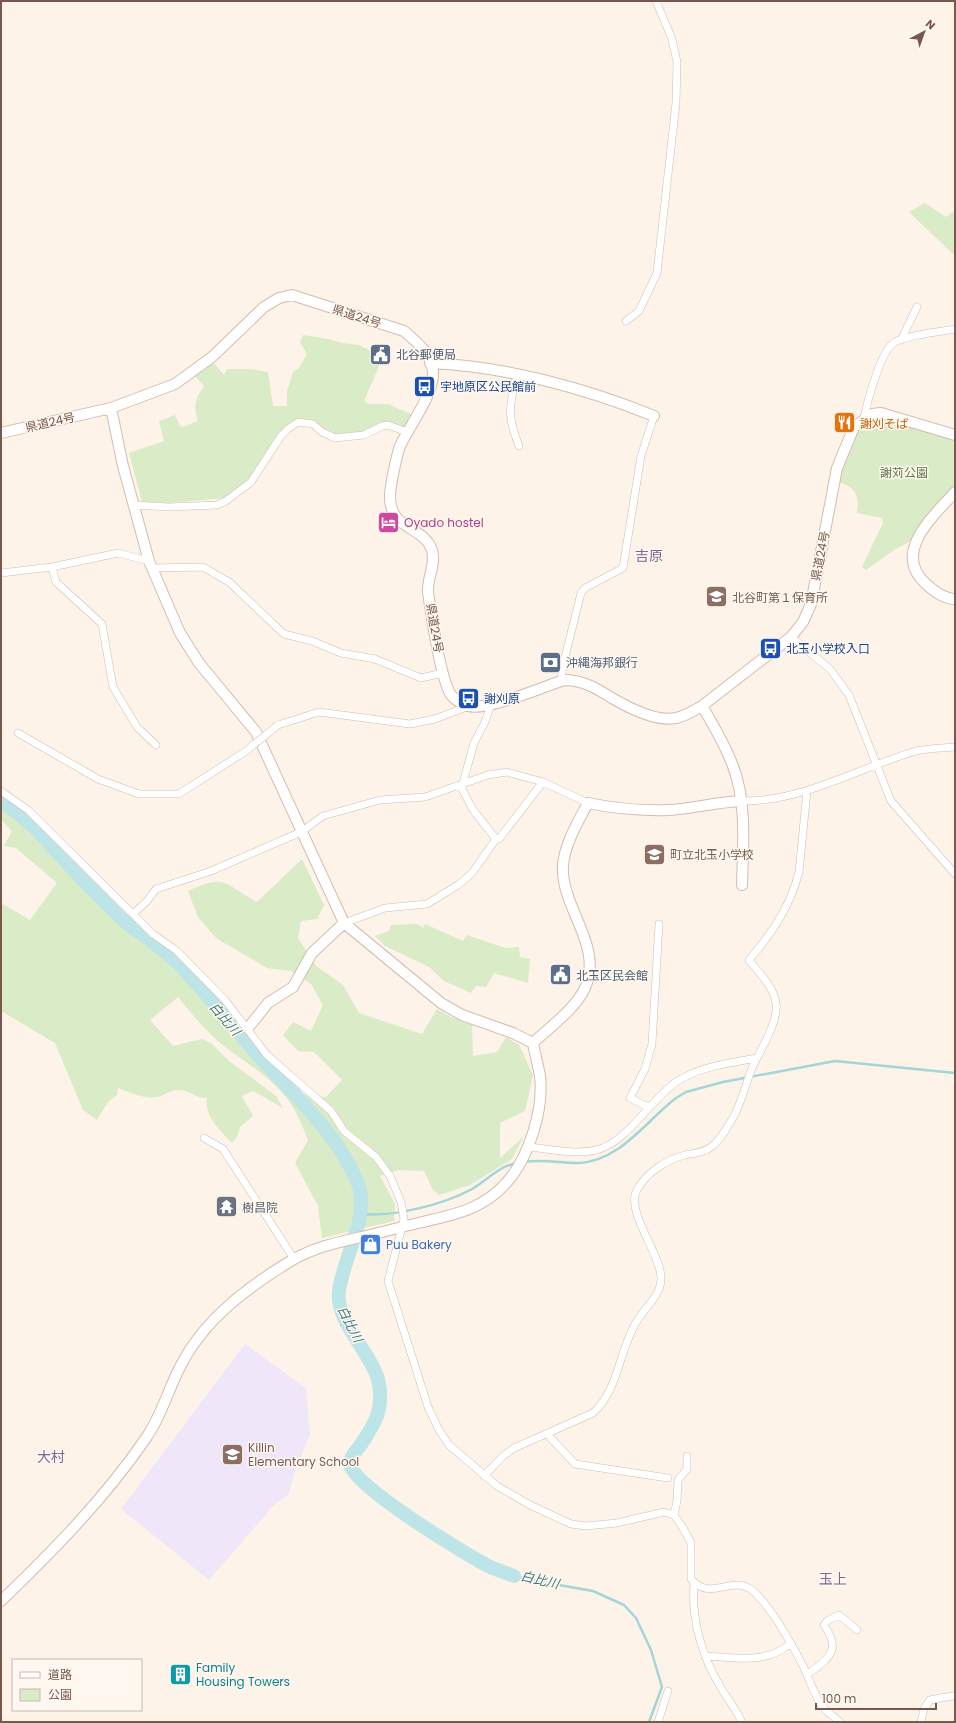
<svg xmlns="http://www.w3.org/2000/svg" width="956" height="1723" font-family="Poppins,'Noto Sans JP',sans-serif">
<style>
.education{fill:#f0e6f9}
.green{fill:#d9ebc7}
.lines{fill:none;stroke-linecap:round;stroke-linejoin:round}
.stream{stroke:#a3d6d9;stroke-width:2.5}
.river{stroke:#bde5e7;stroke-width:14}
.street-casing{stroke:#d2bcb1;stroke-width:8}
.secondary-casing{stroke:#d5bcae;stroke-width:12}
.street{stroke:#fff;stroke-width:7}
.secondary{stroke:#fff;stroke-width:10}
.street-bridge-casing{stroke:#d2bcb1;stroke-width:8;stroke-linecap:butt}
.street-bridge{stroke:#fff;stroke-width:7}
.labels{text-anchor:middle;dominant-baseline:central;stroke-width:3;stroke-linejoin:round;paint-order:stroke}
.street-label{font-size:12px;fill:#78574c;stroke:#fff8f0}
.service-label{font-size:12px;fill:#4e5e75;stroke:#fff8f0;text-anchor:start}
.transit-label{font-size:12px;fill:#164399;stroke:#fff8f0;text-anchor:start}
.food-label{font-size:12px;fill:#c56008;stroke:#fff8f0;text-anchor:start}
.park-label{font-size:12px;fill:#577841;stroke:#fff8f0}
.hotel-label{font-size:12px;fill:#b23c85;stroke:#fff8f0;text-anchor:start}
.education-label{font-size:12px;fill:#785e54;stroke:#fff8f0;text-anchor:start}
.worship-label{font-size:12px;fill:#5b616d;stroke:#fff8f0;text-anchor:start}
.shop-label{font-size:12px;fill:#366cbe;stroke:#fff8f0;text-anchor:start}
.culture-label{font-size:12px;fill:#0d838f;stroke:#fff8f0;text-anchor:start}
.water-label{font-size:13px;font-style:italic;fill:#3f797d;stroke:#fff8f0}
.quarter-label{font-size:14px;fill:#7f6494;stroke:#fff8f0}
</style>
<rect width="100%" height="100%" fill="#fdf3e9"/>
<path class="education" d="M245,1344L306,1388L310,1434L294,1473L289,1494L274,1505L209,1580L121,1509Z"/>
<path class="green" d="M925,203L946,217L955,210V256L909,212Z
M303,335L328,339L342,343L359,345L375,353L372,360L380,364L364,401L369,404H388L415,416L407,432L390,426L363,435L339,437L309,423L289,428L257,473L225,498L169,503L142,502L129,453L164,441L159,421L175,415L180,426L183,427L198,421C193,406 195,399 204,386L192,373L211,360L224,375L227,369H249L268,372L273,406H287V391L293,372L299,368L307,354L300,342Z
M872,414L955,435V492L918,537L894,550L866,570L862,567L883,523L882,518L857,513C860,493 854,486 835,481L854,427Z
M1,798L10,803L37,826L119,909L181,962L276,1071L303,1095L326,1097L342,1080L314,1052L298,1051L283,1035L293,1022L311,1031L323,1005L311,984L291,971L267,968L216,938L198,917L188,891C227,873 223,884 257,902L302,859L324,905L317,919L301,921L298,938L316,966L343,985L359,1013L422,1034L437,1009L451,1017L472,1025L473,1056L497,1052L506,1037L519,1045L533,1075L525,1111L500,1123V1158L524,1136L512,1159L470,1185L439,1195L433,1190L424,1171L399,1170L380,1176L395,1204L394,1221L322,1238L318,1206L295,1163L308,1140C302,1125 296,1110 286,1097C270,1078 249,1064 229,1050C209,1035 194,1017 178,997L150,1020L173,1046L202,1039L211,1043L229,1061L276,1096L283,1108L253,1091L242,1096L253,1116L240,1127L237,1137L232,1143C220,1130 204,1117 207,1098C196,1098 190,1091 181,1090C172,1089 165,1095 157,1097C143,1099 131,1093 118,1088L117,1095L108,1102L97,1120L83,1110L55,1043L1,1011V903L30,920L57,883L16,848L4,846L12,831L1,820Z
M417,924L423,928L425,924L463,941L467,935L505,948L519,947L520,957L530,959L528,983L494,973L486,987L476,986L471,993L444,981L429,967L385,946L375,936L389,931L391,925Z"/>
<g class="lines">
<path class="stream" d="M524,1162C542,1159 561,1163 579,1163C620,1161 646,1121 676,1098L686,1092L723,1082L835,1061L955,1073
M361,1214C393,1217 443,1205 472,1189C487,1180 499,1166 517,1163
M514,1576L536,1581L593,1591L624,1605L636,1618L651,1650L662,1687L649,1722"/>
<path class="river" d="M1,801C35,822 65,863 94,891C105,902 115,913 127,923C142,935 159,945 172,958C207,991 236,1032 269,1067C302,1103 337,1135 357,1181C372,1214 343,1257 339,1291C335,1321 370,1351 378,1379C385,1408 375,1424 360,1446C356,1451 350,1457 350,1464C350,1484 468,1556 490,1567C498,1570 506,1573 514,1576"/>
<defs>
<path id="street" d="M626,321L639,311L657,273L676,103L677,62L672,39L656,1
M901,340L917,307
M517,375C509,406 507,416 519,446
M864,418C867,403 881,349 895,342C907,335 940,332 955,329
M133,505L169,507L217,505L226,501L251,482L281,436L288,429L298,422L313,424L322,432L335,438L364,435L382,426L388,425L407,432
M52,567L56,582L102,624L113,687L137,727L156,745
M152,568L203,567L229,582L284,634L312,641L341,653L375,659L421,678L443,673
M1,573L52,567L118,553L149,561
M791,637L830,669L849,695L891,801L955,874
M561,681L563,665L581,593L585,588L623,568L641,456L654,416
M278,725L319,712L410,724L435,719L469,706
M18,733L98,779L139,794H179L246,751
M463,783L474,743L485,722L491,704
M460,785L473,810L496,839
M1,791L28,810L153,934L177,951L225,1000L267,1055L331,1111L344,1131L376,1157L390,1176L401,1202L404,1219L388,1281L428,1407L439,1430L449,1445L497,1486L530,1505L571,1524L586,1526L617,1523L664,1512L674,1515L683,1528L691,1543V1579C712,1603 732,1573 753,1591C772,1608 790,1641 802,1664C810,1679 813,1695 824,1708C828,1713 835,1717 840,1722
M741,801C802,802 858,768 916,751C928,748 942,748 955,747
M133,914L147,901L156,889L211,871L301,832L323,816L380,800L425,797L488,775L507,772L543,782L588,803
M344,923L385,908L427,904L458,885L472,873L496,839H499L543,782
M648,1107L630,1098L645,1069L652,1044L659,924
M204,1138L223,1149L294,1259
M529,1147C550,1149 575,1155 596,1150C627,1143 650,1100 676,1082C700,1066 730,1063 757,1058
M548,1435L575,1464L668,1478
M484,1476L503,1456L514,1448L593,1413C619,1390 619,1349 637,1321C645,1307 662,1295 661,1277C660,1253 627,1213 636,1192C645,1173 666,1160 685,1155C695,1153 703,1153 711,1147C721,1140 728,1126 734,1116C742,1101 746,1083 752,1068C760,1051 779,1021 776,1003C774,987 759,973 749,960C772,933 790,907 799,872L807,791
M674,1515L677,1501L678,1480L687,1469V1456
M694,1583C691,1619 702,1657 721,1688C728,1699 736,1710 742,1722
M705,1656C736,1657 764,1665 790,1644
M807,1675C827,1659 843,1652 824,1625L827,1621L839,1615L857,1630
M658,1722L668,1691
M921,1722L924,1709L930,1700L952,1696"/>
<path id="secondary" d="M430,363C504,366 585,388 654,416
M111,408L123,466L149,561L180,633L199,663L256,732L344,923L441,1003L462,1015L513,1033L533,1043
M1,433L111,408L175,384L212,357L264,307L279,298L292,295L404,331C416,341 432,354 433,372C434,394 410,425 400,446C397,454 390,486 390,496C389,530 424,526 432,550C436,565 427,578 428,592C431,613 441,680 451,695C455,700 462,704 468,706C487,711 543,687 564,680C583,680 596,688 612,698C629,708 656,722 676,718C686,716 693,711 702,706L791,637L803,622L811,604L837,468L854,427L872,414L881,413L955,435
M955,492C934,516 891,552 926,584C934,591 944,599 955,599
M702,706C714,726 725,745 733,766C747,803 743,846 742,885
M248,1028L268,1003L293,987L312,953L344,923
M533,1043C549,1028 576,1008 585,988C604,945 560,907 563,865C565,843 578,822 588,803C612,808 644,811 668,810C692,809 716,802 741,801
M1,1601C53,1551 105,1498 146,1438C161,1417 168,1390 180,1367C204,1319 249,1286 294,1259C318,1246 340,1242 366,1236C383,1232 401,1227 418,1223C453,1215 483,1210 507,1182C529,1157 544,1109 540,1076C538,1065 535,1054 533,1043"/>
</defs>
<use href="#street" class="street-casing"/>
<use href="#secondary" class="secondary-casing"/>
<use href="#street" class="street"/>
<use href="#secondary" class="secondary"/>
<defs>
<path id="street-bridge" d="M246,751L278,725"/>
</defs>
<use href="#street-bridge" class="street-bridge-casing"/>
<use href="#street-bridge" class="street-bridge"/>
</g>
<defs>
<symbol id="civic-square" viewBox="-11 -11 22 22"><rect x="-9" y="-9" width="18" height="18" rx="4" fill="#5c6f8a" stroke="#fff8f0"/><path d="M-.6-6.5H3V-4.5H.6V-3L4-1V1h2V6H-6V1h2V-1L-.6-3ZM-1.2 2.5V6h2.4V2.5Z" fill="#fff"/></symbol>
<symbol id="bus-square" viewBox="-11 -11 22 22"><rect x="-9" y="-9" width="18" height="18" rx="4" fill="#1a4fb4" stroke="#fff8f0"/><path d="M-5-6H5V4H4V6H2V4H-2V6H-4V4H-5ZM-3.5-4V0h7V-4ZM-3.5 1.2v1.5H-2V1.2ZM2 1.2v1.5H3.5V1.2Z" fill="#fff"/></symbol>
<symbol id="restaurant-square" viewBox="-11 -11 22 22"><rect x="-9" y="-9" width="18" height="18" rx="4" fill="#e8710a" stroke="#fff8f0"/><path d="M-5-6h1v4h1v-4h1v4h1v-4h1v5L-1.5 .5V6h-2V.5L-5-1ZM5-6V6H3V1.5H1.5Q1.5-4 5-6Z" fill="#fff"/></symbol>
<symbol id="hotel-square" viewBox="-11 -11 22 22"><rect x="-9" y="-9" width="18" height="18" rx="4" fill="#d1479c" stroke="#fff8f0"/><path d="M-6-4.5h1.5V1H6V5H4.5V3h-9V5H-6ZM-4 0a1.8 1.8 0 1 1 3.6 0ZM.5 0V-2.5h3Q6-2.5 6 0Z" fill="#fff"/></symbol>
<symbol id="school-square" viewBox="-11 -11 22 22"><rect x="-9" y="-9" width="18" height="18" rx="4" fill="#8d6e63" stroke="#fff8f0"/><path d="M0-5L7-2L0 1L-7-2ZM-4 1L0 2.5L4 1V4Q0 6-4 4Z" fill="#fff"/></symbol>
<symbol id="bank-square" viewBox="-11 -11 22 22"><rect x="-9" y="-9" width="18" height="18" rx="4" fill="#5c6f8a" stroke="#fff8f0"/><path d="M-6-4H6V4H-6ZM0-2.3a2.3 2.3 0 1 0 0 4.6a2.3 2.3 0 1 0 0-4.6Z" fill="#fff"/></symbol>
<symbol id="temple-square" viewBox="-11 -11 22 22"><rect x="-9" y="-9" width="18" height="18" rx="4" fill="#6b7280" stroke="#fff8f0"/><path d="M0-6L5-2H3V0L6.5 2.5H4V6H1.5V3h-3V6H-4V2.5H-6.5L-3 0V-2H-5Z" fill="#fff"/></symbol>
<symbol id="shop-square" viewBox="-11 -11 22 22"><rect x="-9" y="-9" width="18" height="18" rx="4" fill="#3f7fe0" stroke="#fff8f0"/><path d="M-5-2.5h2.3a2.7 3.5 0 0 1 5.4 0H5L5.5 6h-11ZM-1.5-2.5h3a1.5 2.3 0 0 0-3 0Z" fill="#fff"/></symbol>
<symbol id="building-square" viewBox="-11 -11 22 22"><rect x="-9" y="-9" width="18" height="18" rx="4" fill="#0f9aa8" stroke="#fff8f0"/><path d="M-4-6H4V6H1V3H-1V6H-4ZM-2.5-4.3h1.7v1.8h-1.7ZM.8-4.3h1.7v1.8H.8ZM-2.5-1h1.7V.8h-1.7ZM.8-1h1.7V.8H.8Z" fill="#fff"/></symbol>
</defs>
<g fill-rule="evenodd">
<use href="#civic-square" x="368" y="342" width="25" height="25"/>
<use href="#bus-square" x="412" y="374" width="25" height="25"/>
<use href="#restaurant-square" x="832" y="410" width="25" height="25"/>
<use href="#hotel-square" x="376" y="510" width="25" height="25"/>
<use href="#school-square" x="704" y="584" width="25" height="25"/>
<use href="#bus-square" x="758" y="636" width="25" height="25"/>
<use href="#bank-square" x="538" y="650" width="25" height="25"/>
<use href="#bus-square" x="456" y="686" width="25" height="25"/>
<use href="#school-square" x="642" y="842" width="25" height="25"/>
<use href="#civic-square" x="548" y="962" width="25" height="25"/>
<use href="#temple-square" x="214" y="1194" width="25" height="25"/>
<use href="#shop-square" x="358" y="1232" width="25" height="25"/>
<use href="#school-square" x="220" y="1442" width="25" height="25"/>
<use href="#building-square" x="168" y="1662" width="25" height="25"/>
</g>
<g class="labels">
<g class="street-label">
<text transform="translate(357 316) rotate(18)">県道24号</text>
<text transform="translate(50 422) rotate(-13)">県道24号</text>
<text transform="translate(820 556) rotate(-79)">県道24号</text>
<text transform="translate(435 628) rotate(80)">県道24号</text>
</g>
<g class="service-label">
<text x="396" y="354">北谷郵便局</text>
<text x="566" y="662">沖縄海邦銀行</text>
<text x="576" y="975">北玉区民会館</text>
</g>
<g class="transit-label">
<text x="440" y="386">宇地原区公民館前</text>
<text x="786" y="648">北玉小学校入口</text>
<text x="484" y="698">謝刈原</text>
</g>
<g class="food-label">
<text x="860" y="423">謝刈そば</text>
</g>
<g class="park-label">
<text x="904" y="472">謝苅公園</text>
</g>
<g class="hotel-label">
<text x="404" y="522">Oyado hostel</text>
</g>
<g class="education-label">
<text x="732" y="597">北谷町第１保育所</text>
<text x="670" y="854">町立北玉小学校</text>
<text x="248" y="1447">Killin<tspan x="248" dy="14">Elementary School</tspan></text>
</g>
<g class="worship-label">
<text x="242" y="1207">樹昌院</text>
</g>
<g class="shop-label">
<text x="386" y="1244">Puu Bakery</text>
</g>
<g class="culture-label">
<text x="196" y="1667">Family<tspan x="196" dy="14">Housing Towers</tspan></text>
</g>
<g class="water-label">
<text transform="translate(225 1019) rotate(49)">白比川</text>
<text transform="translate(350 1324) rotate(63)">白比川</text>
<text transform="translate(540 1580) rotate(13)">白比川</text>
</g>
<g class="quarter-label">
<text x="649" y="556">吉原</text>
<text x="51" y="1457">大村</text>
<text x="833" y="1579">玉上</text>
</g>
</g>
<rect width="956" height="1723" fill="none" stroke="#78574c" stroke-width="4"/>
<rect x="12" y="1659" width="130" height="52" fill="#fff8f0" stroke="#c9b8ae"/>
<rect x="20" y="1672" width="20" height="6" fill="#ffffff" stroke="#c9b8ae"/>
<text x="48" y="1679" font-size="12" fill="#78574c">道路</text>
<rect x="20" y="1689" width="20" height="12" fill="#d9ebc7" stroke="#c9b8ae"/>
<text x="48" y="1699" font-size="12" fill="#78574c">公園</text>
<g transform="translate(924 32) rotate(41)" stroke="#fff8f0" stroke-width="3" paint-order="stroke">
<path d="M0-3L7 15L0 10L-7 15Z" fill="#78574c"/>
<text y="-6" font-size="11" font-weight="bold" text-anchor="middle" fill="#78574c">N</text>
</g>
<path d="M816 1703v6h120v-6" fill="none" stroke="#78574c" stroke-width="2"/>
<text x="822" y="1703" font-size="12" fill="#78574c" stroke="#fff8f0" stroke-width="3" paint-order="stroke">100 m</text>
</svg>
